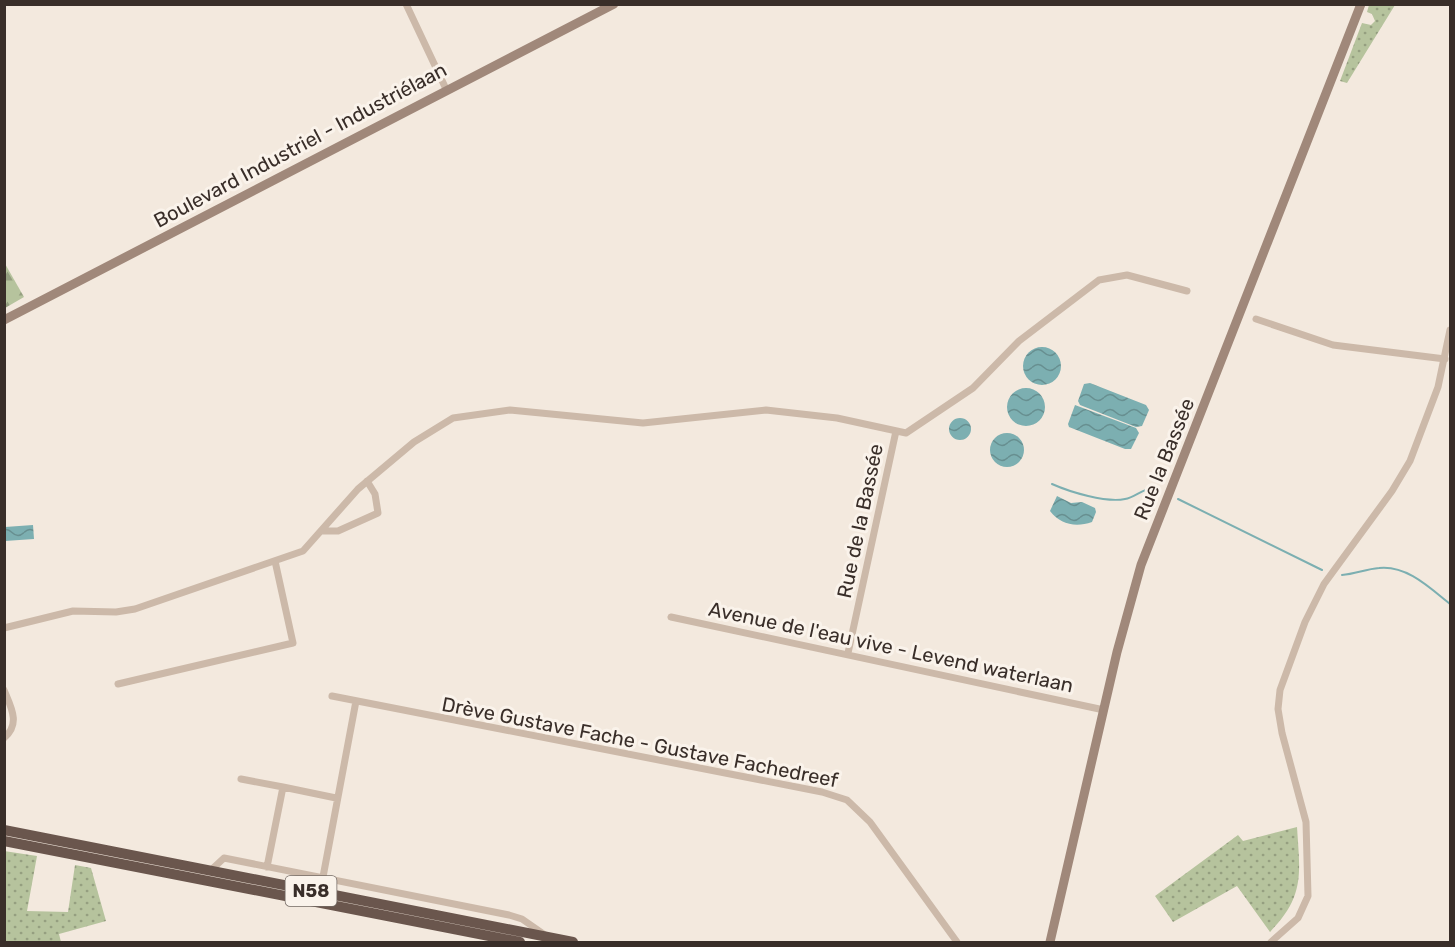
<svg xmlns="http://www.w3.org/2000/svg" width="1455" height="947" font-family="Rubik,sans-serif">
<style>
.grass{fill:url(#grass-dots)}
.forest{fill:url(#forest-firs)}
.water{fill:url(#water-waves)}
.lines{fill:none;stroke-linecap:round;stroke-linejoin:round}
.stream{stroke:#7cafb1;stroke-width:2}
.minor{stroke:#ccb9a9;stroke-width:7}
.secondary{stroke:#a0887a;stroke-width:9}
.trunk{stroke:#6a564d;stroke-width:10}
.labels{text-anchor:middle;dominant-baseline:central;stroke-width:6;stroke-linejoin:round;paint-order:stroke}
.shield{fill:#faf3eb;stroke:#736963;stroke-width:1.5}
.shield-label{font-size:18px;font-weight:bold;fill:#392e29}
.street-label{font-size:20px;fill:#392e29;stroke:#faf3eb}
</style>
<defs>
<pattern id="grass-dots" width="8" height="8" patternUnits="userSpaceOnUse" patternTransform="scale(1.5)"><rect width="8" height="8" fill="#b6c39d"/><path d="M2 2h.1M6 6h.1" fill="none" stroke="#959f80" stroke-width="1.8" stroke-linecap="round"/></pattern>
<pattern id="forest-firs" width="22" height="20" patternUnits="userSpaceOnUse" patternTransform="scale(1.5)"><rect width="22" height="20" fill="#b6c39d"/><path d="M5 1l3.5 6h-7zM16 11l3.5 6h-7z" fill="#959f80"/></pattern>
<pattern id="water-waves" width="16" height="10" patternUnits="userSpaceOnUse" patternTransform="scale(1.5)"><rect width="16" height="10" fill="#7cafb1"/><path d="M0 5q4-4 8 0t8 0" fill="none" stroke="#678f90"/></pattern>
</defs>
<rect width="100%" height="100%" fill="#f3e9de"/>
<path class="grass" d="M1369,5H1395L1347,83L1340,81L1362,23L1371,25L1375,21L1372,14L1367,12Z
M1297,827C1300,874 1305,896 1270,932L1237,886L1173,922L1155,896L1238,835L1243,841Z
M4,851L37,856L27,911L68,912L75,865L91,868L106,921L59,934L61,942H5Z"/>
<path class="forest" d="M4,262L24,297L5,308L4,307Z"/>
<path class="water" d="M1023 366a19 19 0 1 1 38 0a19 19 0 1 1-38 0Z
M1090,383L1146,405L1149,410L1142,426L1136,427L1080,405L1078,401L1084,384Z
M1007 407a19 19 0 1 1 38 0a19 19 0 1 1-38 0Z
M1075,405L1136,428L1139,433L1131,449H1125L1069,427L1068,424Z
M949 429a11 11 0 1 1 22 0a11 11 0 1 1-22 0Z
M990 450a17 17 0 1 1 34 0a17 17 0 1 1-34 0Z
M1057,496L1071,503L1082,502L1095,508L1096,512L1092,522C1075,528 1060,524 1050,511Z
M33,525L34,539L5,541V527Z"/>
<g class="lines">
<path class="stream" d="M1052,484C1070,492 1106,503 1125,499C1136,497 1144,487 1155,489
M1178,499L1322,570
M1342,575C1355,574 1366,569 1379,568C1407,565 1430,588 1450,604"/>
<path class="minor" d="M406,4L446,89
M1256,319L1333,345L1445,359
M322,531H338L378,513L375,494L367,481
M671,617L1104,710
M4,628L73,611L116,612L135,609L303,551L358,489L414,442L453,418L510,410L643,423L766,410L837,418L906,433L973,388L1019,341L1099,280L1127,275L1187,291
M848,653L896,431
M118,684L293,643L275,561
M4,690C11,707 21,724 4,738
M332,696L822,792L847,800L870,822L957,942
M241,779L283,787
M267,867L283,787L336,798
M210,871L224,858L509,915L522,919L545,935
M323,877L356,701
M1271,942L1298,918L1308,896L1306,822L1282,733L1278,709L1280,690L1305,622L1324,584L1392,491L1410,461L1438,387L1450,330"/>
<path class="secondary" d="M4,320L614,4
M1050,942L1117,652L1141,565L1361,4"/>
<path class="trunk" d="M4,830L573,942
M4,841L520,942"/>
</g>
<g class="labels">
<rect class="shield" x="285.5" y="876" width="51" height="30" rx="4.5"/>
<g class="shield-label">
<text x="311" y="891">N58</text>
</g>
<g class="street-label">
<text transform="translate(300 145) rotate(-28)">Boulevard Industriel - Industriélaan</text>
<text transform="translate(1164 459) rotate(-68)">Rue la Bassée</text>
<text transform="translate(860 521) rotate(-78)">Rue de la Bassée</text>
<text transform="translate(891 647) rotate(12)">Avenue de l'eau vive - Levend waterlaan</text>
<text transform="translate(640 742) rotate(11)">Drève Gustave Fache - Gustave Fachedreef</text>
</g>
</g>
<rect width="1455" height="947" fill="none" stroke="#392e29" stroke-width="12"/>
</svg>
